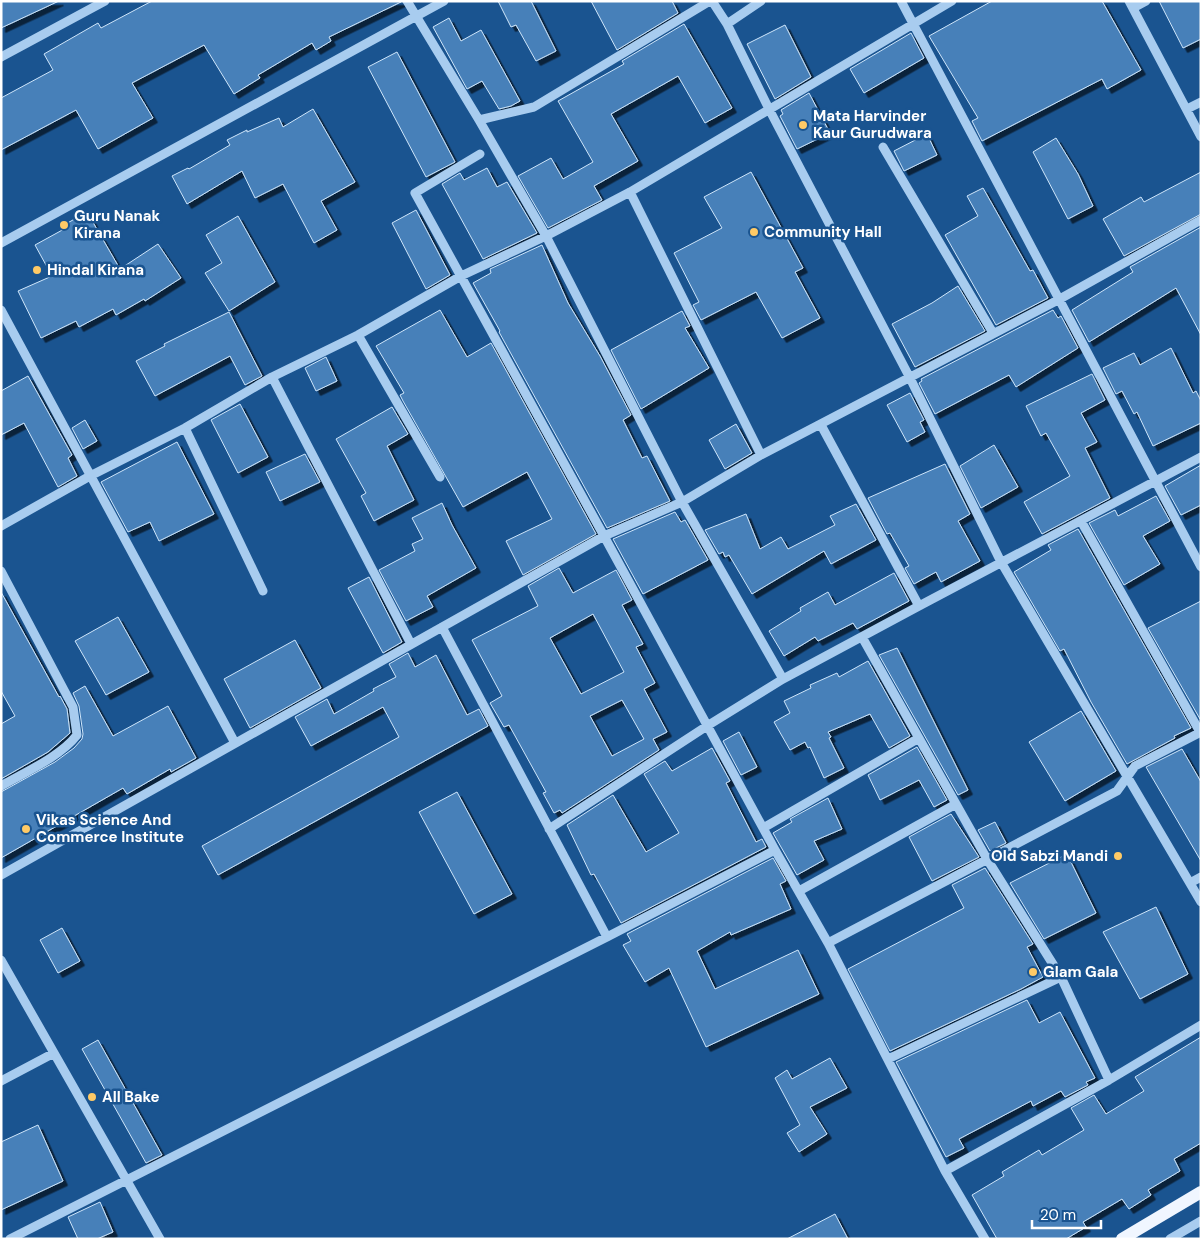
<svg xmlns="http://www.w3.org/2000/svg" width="1202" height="1240" font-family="'DM Sans',sans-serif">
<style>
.building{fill:#4780b9;stroke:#cee5fa;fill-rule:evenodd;filter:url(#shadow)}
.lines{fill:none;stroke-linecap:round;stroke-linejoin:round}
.minor{stroke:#a8ccef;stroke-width:9}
.major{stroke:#f0f6ff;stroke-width:12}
.poi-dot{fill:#ffca66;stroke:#1a5490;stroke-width:2}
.labels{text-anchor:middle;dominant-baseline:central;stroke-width:5;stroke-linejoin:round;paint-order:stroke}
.poi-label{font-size:15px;font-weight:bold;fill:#fff;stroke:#1a5490;text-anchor:start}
</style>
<defs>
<filter id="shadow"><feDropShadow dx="4.5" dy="4.5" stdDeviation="0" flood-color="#0009"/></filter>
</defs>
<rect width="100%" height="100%" fill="#1a5490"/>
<path class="building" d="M1,1H59L1,28Z
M152,1H401V2L329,37L331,41L316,50L312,43L258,75L260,78L234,94L204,45L132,83L153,118L98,149L76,110L1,150V98L53,70L44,54L98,23L101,28Z
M498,1H531L556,51L536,61L516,25L511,27Z
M591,1H672L678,13L617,50Z
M992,1H1102L1141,70L1107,89L1102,79L982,141L972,121L978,118L929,36Z
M1159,1H1201V39L1183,48Z
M449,18L461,41L481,30L520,101L511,106L499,109L482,81L467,89L433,27Z
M684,24L732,108L705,123L678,76L611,114L638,161L594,186L602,200L548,228L518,176L551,158L563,179L593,162L558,101L624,64L622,61Z
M785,25L811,77L775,99L747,44Z
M911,33L924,58L864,93L850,69Z
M397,52L455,162L426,177L368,67Z
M809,93L830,133L797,149L780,116L783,114L781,110Z
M313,109L355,182L321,201L337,230L314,243L283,184L255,198L242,171L187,204L172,176L188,168L189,169L230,145L227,140L247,130V132L279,118L283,127Z
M927,134L937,155L904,171L894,151Z
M1056,138L1078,174L1093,206L1068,219L1033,152Z
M487,168L497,187L507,182L537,233L483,259L442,184L460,173L464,180Z
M751,172L803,268L795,272L820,318L782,338L756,292L701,320L693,305L699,302L674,253L722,228L704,197Z
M1201,172V214L1124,256L1103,219L1141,197L1144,202Z
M983,188L1030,271L1033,270L1048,298L996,325L945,235L978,216L967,196Z
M416,210L450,275L426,289L392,223Z
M87,212L120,269L158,244L181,278L145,301L144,299L116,315L113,309L79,327L76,321L41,338L18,291L52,276L35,245L66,228L64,225Z
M238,216L275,282L229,311L205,273L222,263L206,235Z
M1201,227V335L1176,288L1089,342L1072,310L1133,272L1130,267Z
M542,245L568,303L600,356L631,415L623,420L642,458L647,456L670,501L607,528L499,332L500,331L473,283L491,273L490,269Z
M958,286L985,331L915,367L892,324L932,303Z
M440,310L467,357L491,343L596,534L523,575L506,541L552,519L527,472L463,507L403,401L400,395L404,393L376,346Z
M1053,310L1058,318L1061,316L1078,348L1016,387L1009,375L935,414L919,383L922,381L921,379Z
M682,311L690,326L685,328L709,368L641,409L611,350Z
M229,312L262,376L245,385L230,356L155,396L136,361L165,346L164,344Z
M1171,348L1193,393L1196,391L1201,401V423L1153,446L1137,412L1134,414L1122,391L1116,394L1103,368L1134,353L1140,365Z
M326,357L337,381L316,391L305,368Z
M1092,374L1105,400L1081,413L1097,442L1085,448L1110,498L1042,534L1024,502L1070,476L1046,433L1041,436L1026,406Z
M28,376L72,455L68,458L77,476L58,487L24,423L1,435V391Z
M910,393L924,420L920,422L925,432L907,442L887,405Z
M240,404L268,457L238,473L211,420Z
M392,407L408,434L387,446L414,500L374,521L361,496L366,493L336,439Z
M85,420L97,441L83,449L72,428Z
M736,424L752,453L725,469L709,440Z
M177,442L214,514L159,541L150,522L128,532L101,482Z
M994,445L1018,487L981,508L960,466Z
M305,454L320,482L280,501L266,472Z
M945,464L970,514L958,521L980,561L941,582L936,572L914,584L905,568L909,566L890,533L887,534L868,498Z
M1201,465V505L1181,515L1165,486Z
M1156,496L1170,521L1143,536L1160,564L1124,585L1089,523L1115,510L1118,516Z
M442,503L452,525L476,568L427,596L433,607L406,621L379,570L415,551L412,544L423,539L412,518Z
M856,504L876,540L831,564L824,551L752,594L729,555L725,557L723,552L719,554L705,530L746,514L760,549L781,537L788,549L835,525L830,516Z
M675,512L681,522L685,520L708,560L643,594L613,539Z
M1078,529L1191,728L1174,736L1175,738L1127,764L1091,702L1064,649L1060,651L1014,572L1051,550L1048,545Z
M559,568L573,593L616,570L632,600L622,605L643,644L636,647L655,683L644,689L667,732L653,739L659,750L562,813L560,810L554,813L543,793L546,792L509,725L504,727L490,703L502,696L472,640L538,606L528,586ZM593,614L624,672L581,694L550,638ZM622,700L644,739L612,756L590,716Z
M894,573L909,601L857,629L853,623L818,641L815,637L784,656L769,631L801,611L800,608L828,592L835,605Z
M369,577L402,642L383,653L348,588Z
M1,592L59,697L60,696L67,709L70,733L48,752L1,779V724L15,716L1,691Z
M1201,601V719H1200L1148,628Z
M118,617L149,672L106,695L75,641Z
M295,640L321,688L250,728L224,679Z
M897,648L968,790L958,795L879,655Z
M408,653L415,667L436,655L467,715L479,709L488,726L218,875L202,846L399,737L383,707L311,746L295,717L327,699L334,714L374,691L373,689L396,677L389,664Z
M868,661L910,736L889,748L870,714L828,732L831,737L829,738L844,768L824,778L810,747L808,748L805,742L790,750L774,722L790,713L784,701L811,688L810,685L837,673L839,677Z
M85,686L113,736L168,706L196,758L171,772L170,769L127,794L123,788L1,858V792L55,762L74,748L82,739L83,734L79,706L73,693Z
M1081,711L1116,771L1065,801L1029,742Z
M739,732L757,767L741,775L723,741Z
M917,747L947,800L934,807L919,780L880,800L868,775Z
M712,748L730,781L726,783L756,842L762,839L766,847L621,923L594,874L591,875L567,825L613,795L646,852L679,833L644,774L665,761L672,771Z
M1182,749L1201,782V861L1146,767Z
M457,792L512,894L474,914L419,812Z
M828,798L842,829L814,841L824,860L797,875L773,833L792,822L790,819Z
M951,814L979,857L932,881L909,837Z
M995,822L1006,843L990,851L978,830Z
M1067,854L1096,913L1044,939L1010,883Z
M773,858L786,881L780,884L791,909L731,935L730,932L697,951L715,989L798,950L819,994L706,1047L669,968L645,982L623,945L631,941L627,934Z
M985,868L1033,944L1027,947L1043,977L1021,989L890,1051L848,969L964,908L952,885Z
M1156,907L1188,974L1140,999L1103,932Z
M62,928L80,961L58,973L40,940Z
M1027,1000L1039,1023L1060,1012L1095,1078L1086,1082L1088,1085L1065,1097L1061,1091L1033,1106L1031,1101L959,1139L964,1148L946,1157L896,1062Z
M1201,1037V1143L1174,1159L1180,1171L1148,1190L1151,1195L1129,1209L1122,1199L1083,1222L1086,1227L1066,1239H997L972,1195L1004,1176L1002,1172L1039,1150L1042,1155L1084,1130L1071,1108L1094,1095L1106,1114L1144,1091L1135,1077Z
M98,1040L162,1155L146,1163L82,1049Z
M830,1058L847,1088L810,1107L827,1134L799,1152L787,1133L800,1125L775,1078L787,1070L792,1079Z
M38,1125L63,1181L1,1210V1142Z
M100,1202L113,1232L97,1239H78L68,1217Z
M835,1214L848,1239H787Z"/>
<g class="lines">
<path class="minor" d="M407,1L479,120L546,236L682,502L783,679
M712,1L727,24L769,109L910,378L1001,562L1201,902
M901,1L1201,567
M1129,1L1201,137
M1133,8L1146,1
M727,24L761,1
M1,57L105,1
M1187,109L1201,102
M479,120L534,107L710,1
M883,147L993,333
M480,154L415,193L604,536L775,850L828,943L945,1171L985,1239
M630,192L761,455
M1,243L444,1
M1,310L235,743
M358,335L440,477
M272,377L411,644
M821,425L919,606
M185,428L263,591
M1081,521L1200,732
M1,526L90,476L185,428L272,377L358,335L461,276L546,236L630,192L952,1
M1,571L73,707L77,735C60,757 25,772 1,786
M442,627L607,937L775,850
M862,637L987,859L1061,977L1109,1080
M763,828L919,738
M549,829L707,726L783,679L919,606L1201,457
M1,875L604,536L682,502L761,455L1058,300L1201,220
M1190,883L1201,877
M799,891L956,804
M828,943L1117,791L1135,766L1201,732
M1,960L160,1239
M888,1059L1061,977
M1,1081L54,1053
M945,1171L1109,1080L1201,1025
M10,1239L607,937
M1170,1239L1201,1221"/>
<path class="major" d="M1122,1239L1201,1192"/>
</g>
<g class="poi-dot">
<circle cx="803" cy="125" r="5"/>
<circle cx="64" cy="225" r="5"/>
<circle cx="754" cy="232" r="5"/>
<circle cx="37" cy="270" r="5"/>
<circle cx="26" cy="829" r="5"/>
<circle cx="1118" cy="856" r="5"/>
<circle cx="1033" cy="972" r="5"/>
<circle cx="92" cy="1097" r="5"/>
</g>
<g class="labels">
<g class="poi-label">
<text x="813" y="116">Mata Harvinder<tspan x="813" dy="17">Kaur Gurudwara</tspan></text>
<text x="74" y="216">Guru Nanak<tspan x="74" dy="17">Kirana</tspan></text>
<text x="764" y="232">Community Hall</text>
<text x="47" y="270">Hindal Kirana</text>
<text x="36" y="820">Vikas Science And<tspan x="36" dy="17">Commerce Institute</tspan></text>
<text x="1108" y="856" text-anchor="end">Old Sabzi Mandi</text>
<text x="1043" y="972">Glam Gala</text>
<text x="102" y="1097">All Bake</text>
</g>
</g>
<rect width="1202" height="1240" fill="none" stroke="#ffffff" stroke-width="5"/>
<path d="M1032 1220v8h69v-8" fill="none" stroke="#ffffff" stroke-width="2.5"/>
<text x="1040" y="1220" font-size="15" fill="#ffffff" stroke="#1a5490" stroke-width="4" paint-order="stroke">20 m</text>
</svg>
